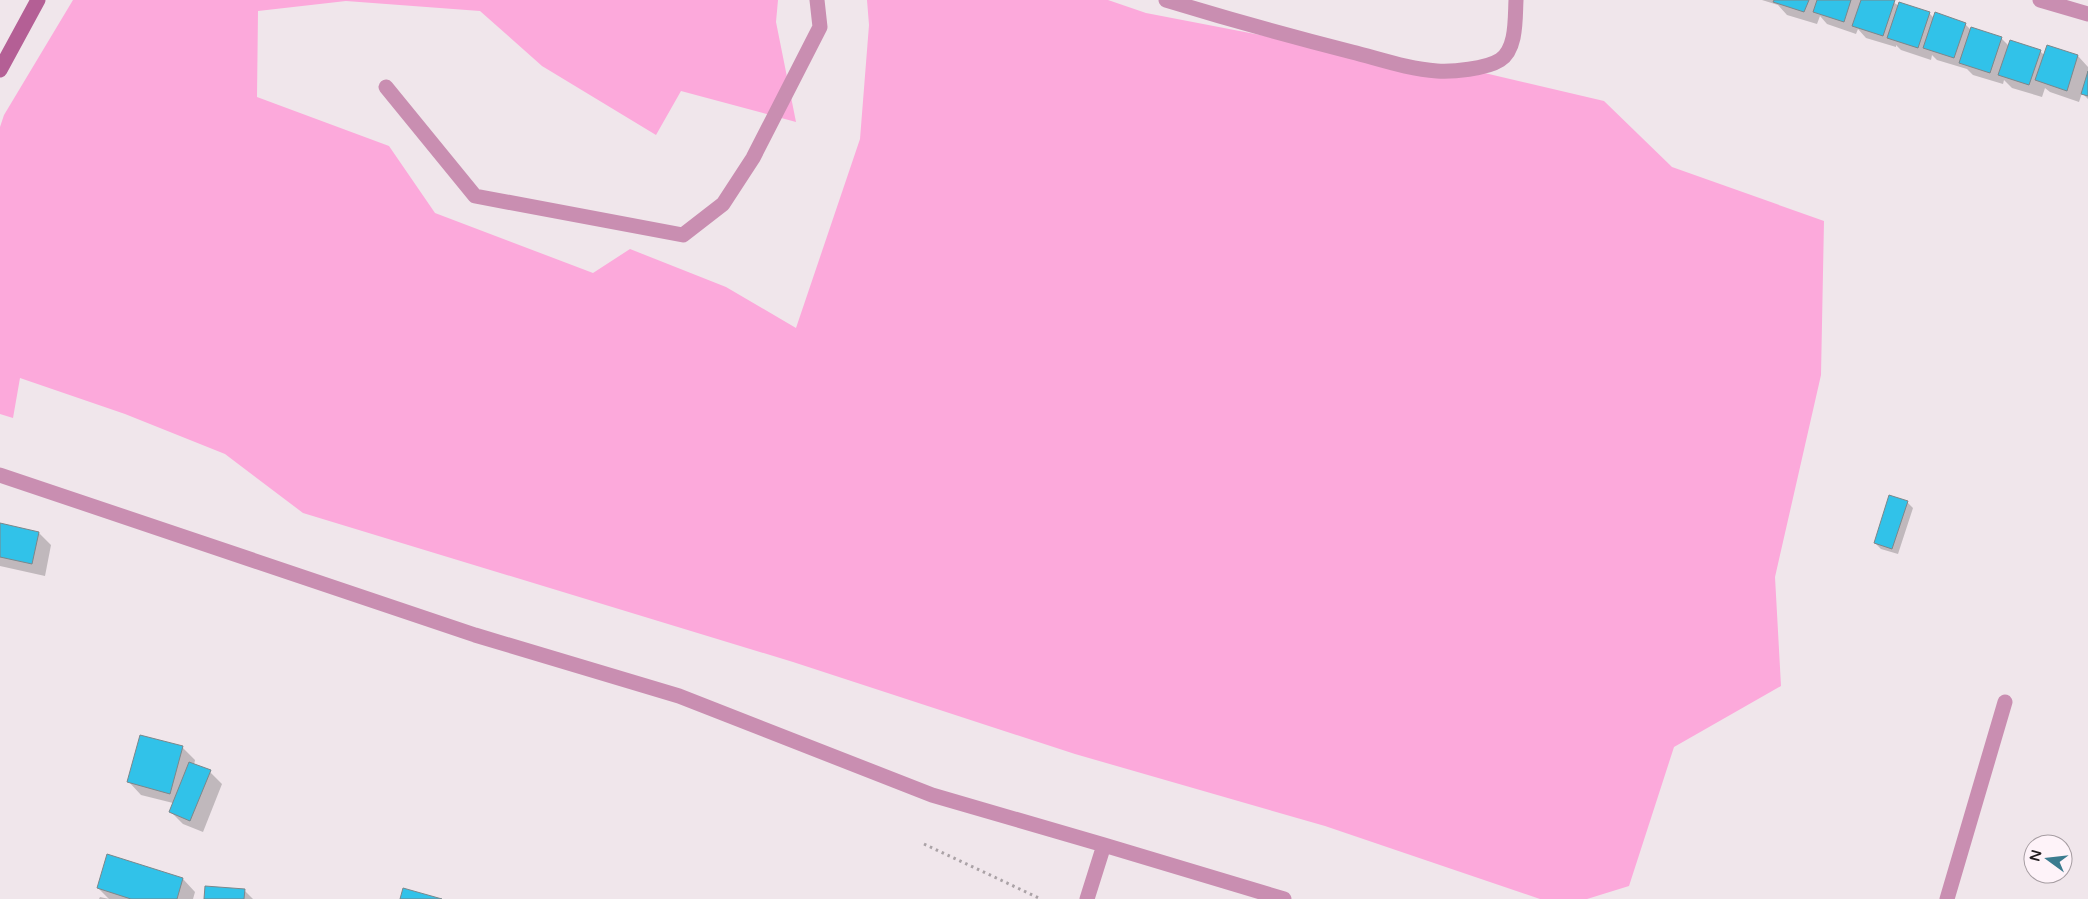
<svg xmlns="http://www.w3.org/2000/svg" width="2088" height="899" font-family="'Varela Round',sans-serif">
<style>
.green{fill:#fca9db}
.shadow{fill:#0003}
.building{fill:#31c2e9;stroke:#7c878b}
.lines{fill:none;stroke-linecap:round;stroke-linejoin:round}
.path{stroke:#aaa2a6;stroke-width:3;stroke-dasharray:2.5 4;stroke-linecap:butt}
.street{stroke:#c98eb1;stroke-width:15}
.secondary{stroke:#b45f95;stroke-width:15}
</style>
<rect width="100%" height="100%" fill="#f0e6eb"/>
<path class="green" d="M73,0H778L776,22L796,122L681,91L656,135L542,66L480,11L346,1L258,11L257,97L389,146L435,213L593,273L630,249L726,287L796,328L860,139L869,25L867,0H1108L1146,13L1312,45L1476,71L1604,101L1672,167L1824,221L1821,375L1775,577L1781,686L1674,747L1629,886L1587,899H1540L1325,826L1075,754L793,662L303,513L225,454L125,414L20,378L13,418L0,414V127L4,115Z"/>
<path class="shadow" d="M1762,0H1890L1899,6L1929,13L1934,18L1965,24L1971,30L2001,38L2009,46L2040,51L2045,56H2078L2088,67V99L2082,93L2079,102L2050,92L2045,88L2042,97L2012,88L2004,80L2003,84L1973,75L1967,69L1937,60L1932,55L1931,60L1901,50L1896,45V47L1866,38L1858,29L1856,34L1827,24L1820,16L1817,24L1787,15L1778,5Z
M1907,502L1913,508L1898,554L1881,549L1875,543Z
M0,524L39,533L51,545L45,576L0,566Z
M182,747L195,760L194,765L210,772L222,784L203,832L183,824L170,811L173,803L141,795L129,782Z
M108,856L183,879L195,892L193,899H99L100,897L109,899L98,888Z
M244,890L253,899H205Z"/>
<path class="building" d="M1774,0H1809L1804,12L1773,2Z
M1817,0H1851L1844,22L1813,12Z
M1861,0H1895L1883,36L1852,26Z
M1899,2L1930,12L1918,48L1887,38Z
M1935,12L1966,23L1954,58L1923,48Z
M1971,27L2002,37L1990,73L1959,63Z
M2010,40L2041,50L2029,85L1998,75Z
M2047,45L2078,55L2067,91L2035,80Z
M2088,71V96L2081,94Z
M1889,495L1908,501L1892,549L1874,543Z
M0,523L39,532L32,564L0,557Z
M140,735L183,746L170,794L127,782Z
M189,762L211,770L190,821L169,812Z
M107,854L183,878L177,899H131L97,888Z
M205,886L245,889L244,899H204Z
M403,888L442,899H400Z"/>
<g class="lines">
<path class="path" d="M924,844L1041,899"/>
<path class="street" d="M1166,0C1228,19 1289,36 1352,52C1380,59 1408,69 1437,71C1452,72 1486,69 1500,60C1517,49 1515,18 1516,0
M2040,0L2088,14
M386,87L475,196L683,235L723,204L753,158L820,27L817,0
M0,475L475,635L679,696L932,795L1104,845L1284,899
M1087,899L1104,845
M1947,899L2005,702"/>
<path class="secondary" d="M0,70L38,0"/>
</g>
<g transform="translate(2048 859) rotate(285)"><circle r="24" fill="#fef3f9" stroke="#a69da2"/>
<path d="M0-4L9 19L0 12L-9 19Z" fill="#3b7b8f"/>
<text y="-8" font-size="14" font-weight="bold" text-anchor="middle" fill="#211d1f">N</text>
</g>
</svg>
